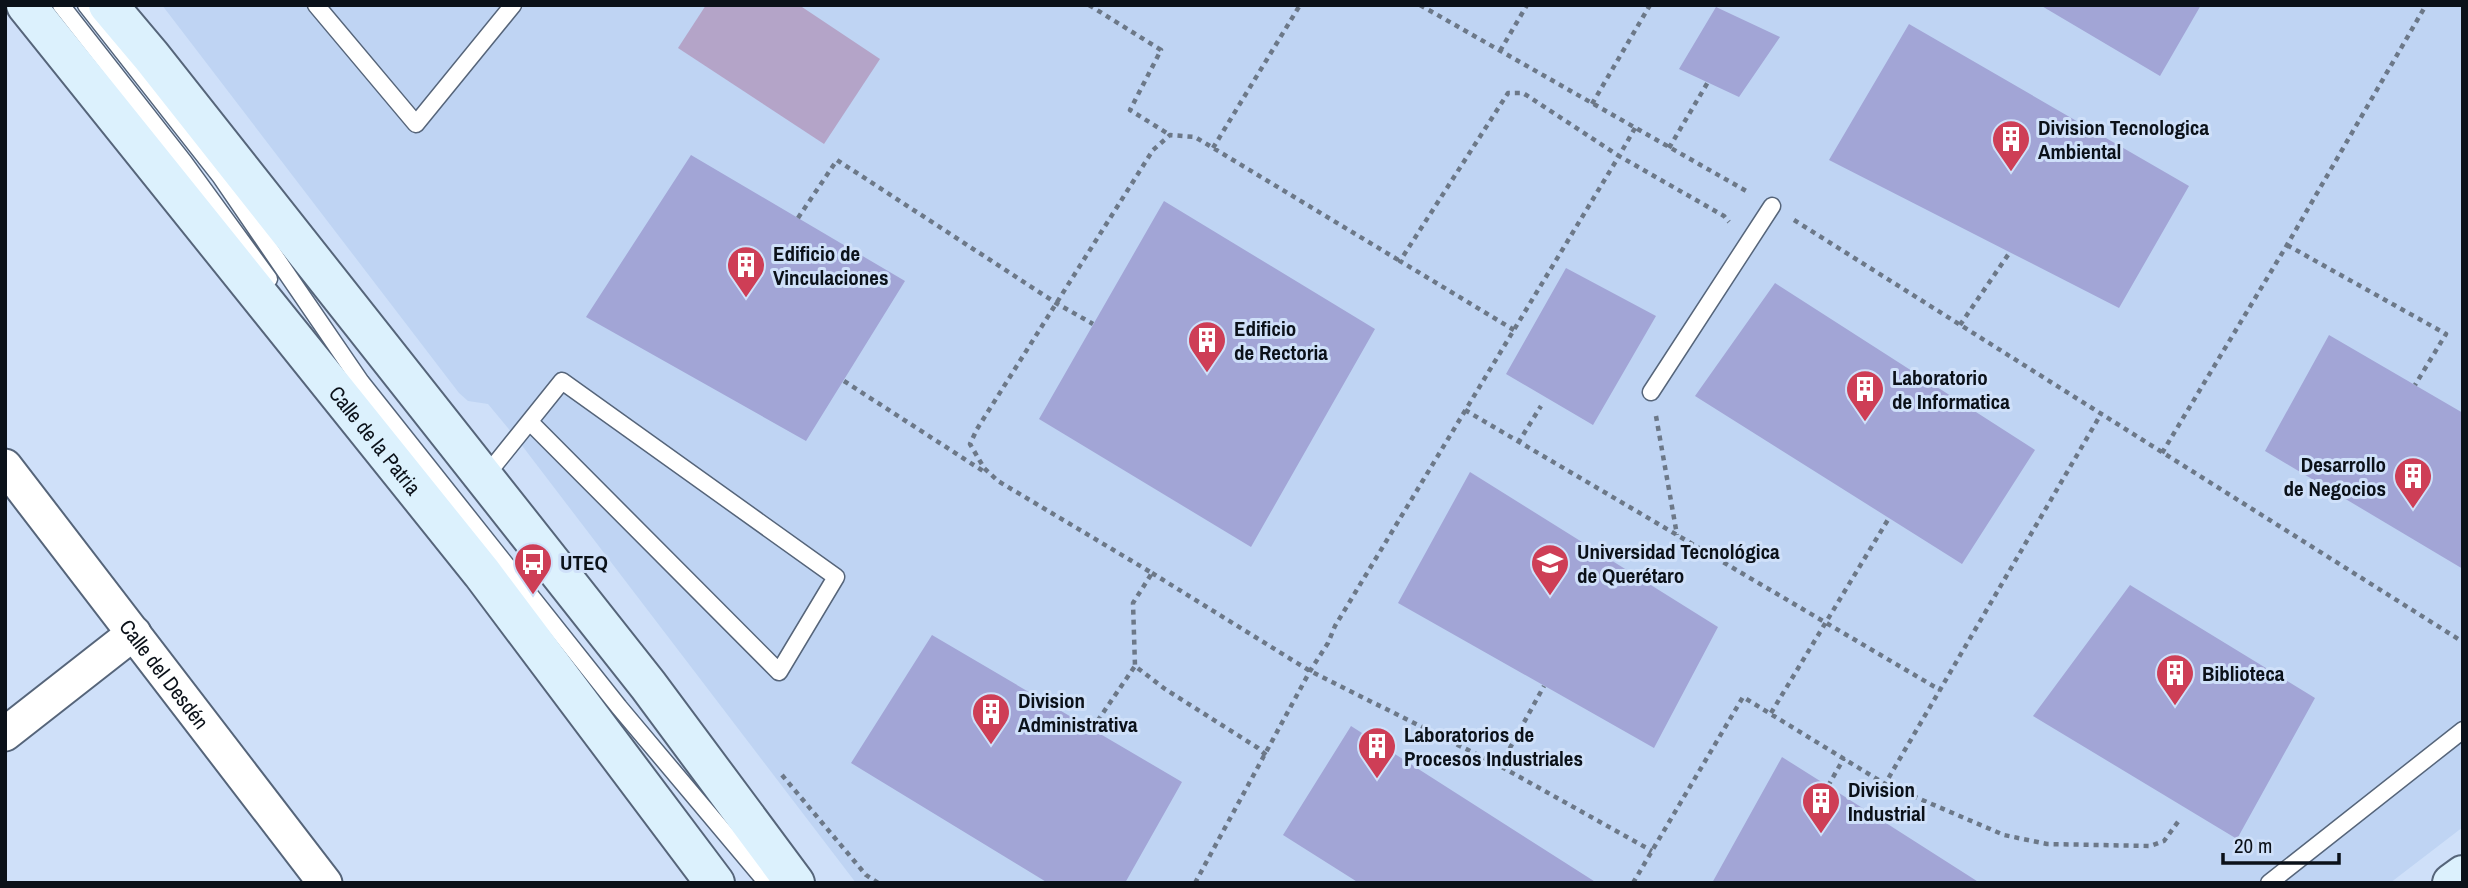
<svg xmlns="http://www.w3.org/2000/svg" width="2468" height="888" font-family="'Archivo Narrow',sans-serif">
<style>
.built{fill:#bfd4f3}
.green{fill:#b4a4c8}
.building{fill:#a2a5d6}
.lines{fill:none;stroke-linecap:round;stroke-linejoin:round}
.lane-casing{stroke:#56657a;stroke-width:19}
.street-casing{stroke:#56657a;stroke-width:37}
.secondary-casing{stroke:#56657a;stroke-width:42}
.path{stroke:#6c7888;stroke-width:4.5;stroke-dasharray:5 5;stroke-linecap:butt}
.lane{stroke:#fff;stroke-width:16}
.street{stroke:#fff;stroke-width:33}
.secondary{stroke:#dcf1fd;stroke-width:38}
.labels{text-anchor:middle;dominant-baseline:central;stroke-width:6;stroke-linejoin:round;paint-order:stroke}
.poi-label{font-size:21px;font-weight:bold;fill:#0b1119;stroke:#cfe0f9;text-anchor:start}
.street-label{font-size:21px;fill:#0b1119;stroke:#cfe0f9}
</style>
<rect width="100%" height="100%" fill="#cfe0f9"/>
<path class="built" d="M162,5H2463V827L2390,883H856L517,439L488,404L468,401L459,393Z"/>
<path class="green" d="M706,5H799L880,59L824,144L678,48Z"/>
<path class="building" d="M2040,5H2201L2160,76Z
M1716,7L1780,37L1739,97L1679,69Z
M1909,24L2189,186L2119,308L1829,160Z
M691,155L905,281L806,441L586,317Z
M1164,201L1375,329L1251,547L1039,419Z
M1566,268L1656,316L1593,425L1506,374Z
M1775,283L2035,450L1962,564L1695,396Z
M2329,335L2463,413V569L2265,451Z
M1470,472L1718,627L1654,748L1398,603Z
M2130,585L2315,698L2237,839L2033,716Z
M932,635L1182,782L1125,883H1048L851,763Z
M1351,726L1597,883H1359L1283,835Z
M1782,757L1828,786L1980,883H1712Z"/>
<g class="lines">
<defs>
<path id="lane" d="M61,5L184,162L269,279
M86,5L220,176L361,382L619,707L767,883
M316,5L416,124L513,5
M1651,392L1772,206
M484,478L562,381L836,577L779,672L530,422
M2269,883L2463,730"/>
<g id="street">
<path id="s1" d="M5,466L325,883"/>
<path d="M5,734L134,633"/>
</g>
<g id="secondary">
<path id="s2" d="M26,5L482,573L715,883"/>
<path d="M108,5L151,56L648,685L795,883"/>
<path d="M2452,883L2463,875"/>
</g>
</defs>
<use href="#lane" class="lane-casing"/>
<use href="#street" class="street-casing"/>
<use href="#secondary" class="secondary-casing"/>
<path class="path" d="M1089,5L1161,50L1130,110L1170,135
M1420,5L1748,192
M1500,51L1527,5
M1592,104L1650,5
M1635,128L1619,156L1724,216L1729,222
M1213,148L1300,5
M1669,148L1708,82
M798,218L837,160L1056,303L1093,324
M1794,220L2463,642
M2287,245L2446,334L2415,385
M1960,325L2010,252
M844,381L983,471
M1465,410L1940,690
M1656,416L1677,535
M1518,443L1541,406
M2162,453L2287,245L2426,5
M1152,573L1310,671L1500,766L1652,851
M1771,713L1889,518
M1092,729L1135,666
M1266,755L1258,748L1165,689L1135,666L1133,603L1152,573L998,481L984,468L970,444L977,429L1153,150L1170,135L1195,137L1400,261
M1500,766L1544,686
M782,775L866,875L878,883
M1885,784L2004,835L2047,844L2150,846L2164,841L2180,819
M1828,786L1844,758
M1195,883L1310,671L1328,643L1335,626L1619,156L1523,93H1508L1400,261L1514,330
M1633,883L1743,697L1885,784L2101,414"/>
<use href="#lane" class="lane"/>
<use href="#street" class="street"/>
<use href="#secondary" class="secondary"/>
</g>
<defs>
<symbol id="building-pin" viewBox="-11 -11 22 30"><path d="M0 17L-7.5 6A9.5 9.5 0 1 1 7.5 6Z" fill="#ce3e56" stroke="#cfe0f9"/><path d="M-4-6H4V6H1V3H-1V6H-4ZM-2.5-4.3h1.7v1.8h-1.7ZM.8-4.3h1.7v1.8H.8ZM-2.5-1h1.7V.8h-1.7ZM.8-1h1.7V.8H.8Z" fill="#fff"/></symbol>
<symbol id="bus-pin" viewBox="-11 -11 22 30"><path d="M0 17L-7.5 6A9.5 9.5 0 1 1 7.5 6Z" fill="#ce3e56" stroke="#cfe0f9"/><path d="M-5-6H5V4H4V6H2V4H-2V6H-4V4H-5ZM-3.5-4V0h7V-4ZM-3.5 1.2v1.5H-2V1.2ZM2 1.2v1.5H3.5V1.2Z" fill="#fff"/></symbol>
<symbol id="university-pin" viewBox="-11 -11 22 30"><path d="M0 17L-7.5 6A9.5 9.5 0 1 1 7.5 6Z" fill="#ce3e56" stroke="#cfe0f9"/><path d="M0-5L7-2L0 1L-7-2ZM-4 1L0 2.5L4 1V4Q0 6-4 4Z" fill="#fff"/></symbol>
</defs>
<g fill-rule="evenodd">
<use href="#building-pin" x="1989" y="117" width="44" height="60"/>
<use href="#building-pin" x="724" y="243" width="44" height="60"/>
<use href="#building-pin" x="1185" y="318" width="44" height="60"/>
<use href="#building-pin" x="1843" y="367" width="44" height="60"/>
<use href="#building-pin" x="2391" y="454" width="44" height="60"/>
<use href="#bus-pin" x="511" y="540" width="44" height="60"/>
<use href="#university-pin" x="1528" y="541" width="44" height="60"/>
<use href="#building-pin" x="2153" y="651" width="44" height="60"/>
<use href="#building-pin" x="969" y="690" width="44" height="60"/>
<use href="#building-pin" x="1355" y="724" width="44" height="60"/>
<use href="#building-pin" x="1799" y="779" width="44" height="60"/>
</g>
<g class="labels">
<g class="poi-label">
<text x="2038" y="127">Division Tecnologica<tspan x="2038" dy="24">Ambiental</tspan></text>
<text x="773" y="253">Edificio de<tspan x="773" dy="24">Vinculaciones</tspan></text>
<text x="1234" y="328">Edificio<tspan x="1234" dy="24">de Rectoria</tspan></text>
<text x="1892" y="377">Laboratorio<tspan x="1892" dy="24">de Informatica</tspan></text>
<text x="2386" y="464" text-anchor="end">Desarrollo<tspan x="2386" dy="24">de Negocios</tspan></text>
<text x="1577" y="551">Universidad Tecnológica<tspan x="1577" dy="24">de Querétaro</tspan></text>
<text x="560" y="562">UTEQ</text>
<text x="2202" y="673">Biblioteca</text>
<text x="1018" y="700">Division<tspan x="1018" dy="24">Administrativa</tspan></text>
<text x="1404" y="734">Laboratorios de<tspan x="1404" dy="24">Procesos Industriales</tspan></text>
<text x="1848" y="789">Division<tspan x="1848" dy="24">Industrial</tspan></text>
</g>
<g class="street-label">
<text stroke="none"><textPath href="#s2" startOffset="558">Calle de la Patria</textPath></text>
<text stroke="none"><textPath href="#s1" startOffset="262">Calle del Desdén</textPath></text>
</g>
</g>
<rect width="2468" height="888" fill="none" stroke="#0b1119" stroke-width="14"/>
<path d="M2223 853v10h116v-10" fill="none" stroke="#0b1119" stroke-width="3.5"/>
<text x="2234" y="853" font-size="21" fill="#0b1119" stroke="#cfe0f9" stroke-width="5" paint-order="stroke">20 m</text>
</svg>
